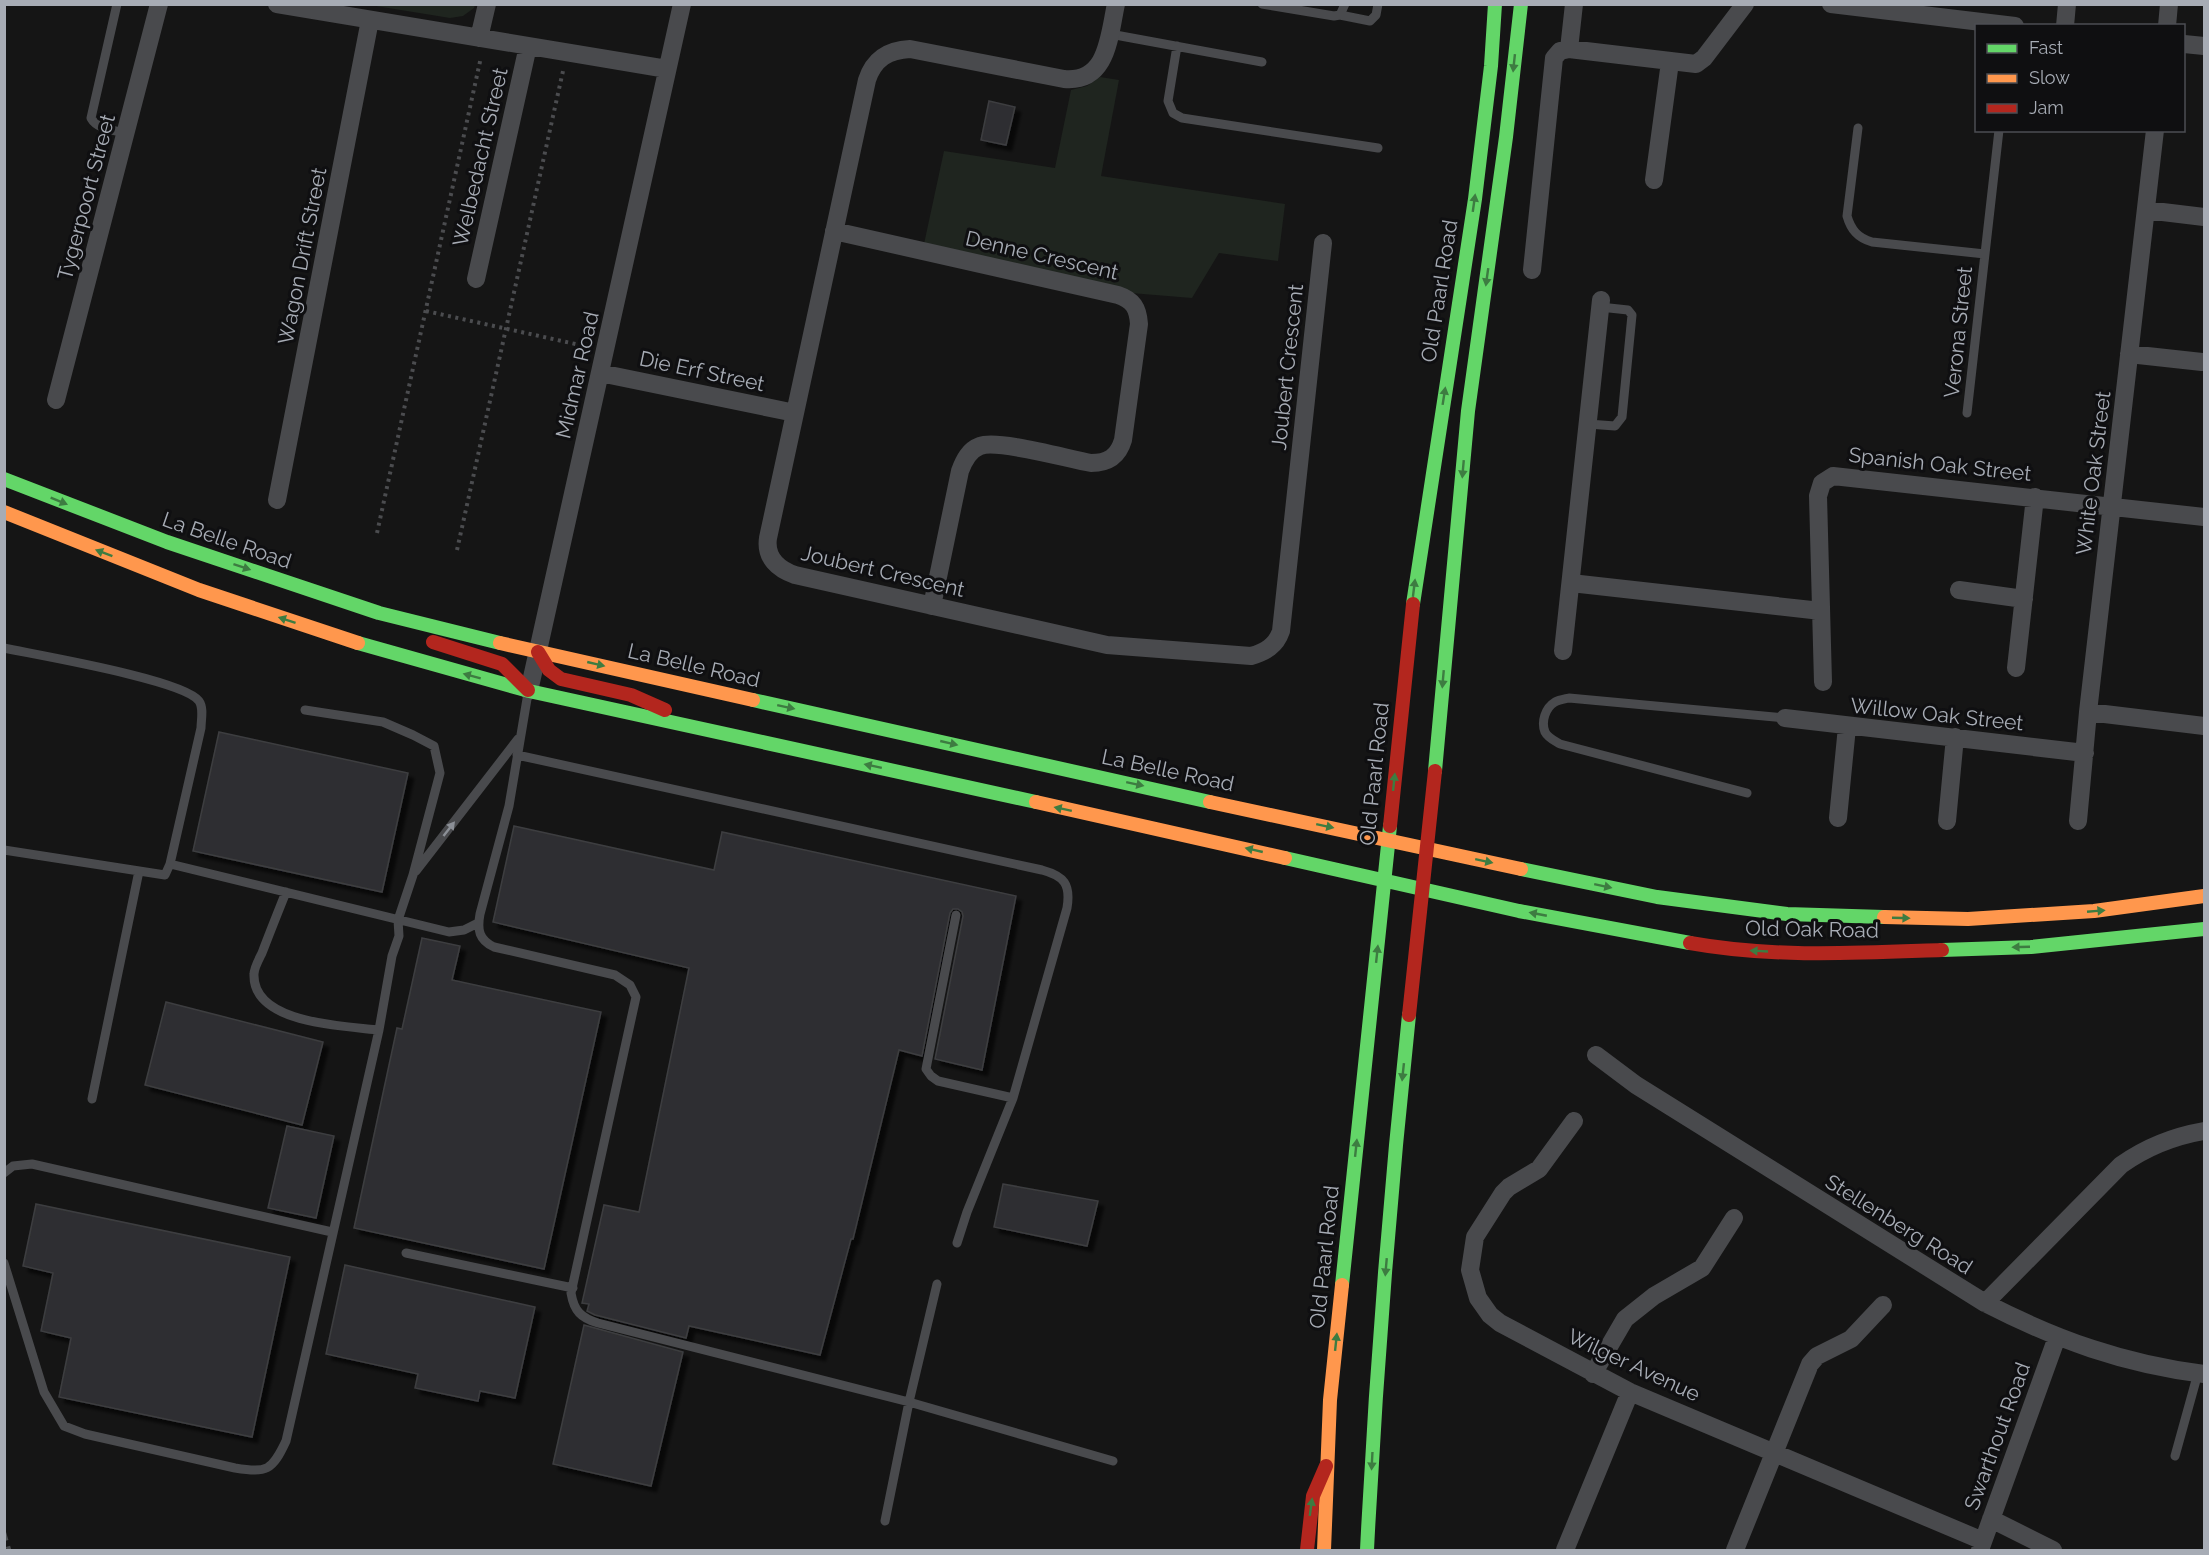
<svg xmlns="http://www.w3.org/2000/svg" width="2209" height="1555" font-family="Raleway,sans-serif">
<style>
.green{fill:#1f251f}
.building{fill:#2f2f30;stroke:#3d3e41;stroke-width:1.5;filter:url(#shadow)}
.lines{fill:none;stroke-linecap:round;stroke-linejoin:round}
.path{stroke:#4b4c4f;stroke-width:4;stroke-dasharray:3 4.5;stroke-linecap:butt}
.lane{stroke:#494a4d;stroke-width:9}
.street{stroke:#494a4d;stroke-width:18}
.fast{stroke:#63d668;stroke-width:14}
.slow{stroke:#ff974d;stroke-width:14}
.jam{stroke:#b3261e;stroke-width:14}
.rail{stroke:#4a4c4e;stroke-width:4.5;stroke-dasharray:8 6;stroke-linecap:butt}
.oneway{fill:#3d7c41}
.oneway2{fill:#8b8f96}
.labels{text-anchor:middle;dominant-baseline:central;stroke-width:6;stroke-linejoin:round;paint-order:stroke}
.street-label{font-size:21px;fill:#a7acb5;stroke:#0f0f11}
</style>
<defs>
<filter id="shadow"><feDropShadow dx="5.5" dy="5.5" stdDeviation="1.5" flood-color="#0009"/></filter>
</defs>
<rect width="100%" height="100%" fill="#151515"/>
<path class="green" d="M370,5H475L474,8L463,16L450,18Z
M1100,77L1119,80L1101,176L1285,204L1278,261L1219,253L1192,298L1131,293L924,244L944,151L1055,168L1071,90L1087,86Z"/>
<path class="building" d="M989,101L1015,107L1006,145L981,140Z
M219,732L408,773L382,892L193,851Z
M514,826L714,870L722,832L1016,896L982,1070L935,1059L963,916L962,912L958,909H953L950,913L922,1056L899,1050L853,1239H851L820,1355L689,1326L686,1338L595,1315L587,1311L589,1304L582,1303L604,1205L639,1212L689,968L493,922Z
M422,938L460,946L452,980L601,1012L544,1269L354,1228L397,1028L402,1029Z
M166,1002L323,1042L302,1125L145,1085Z
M287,1126L334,1136L316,1218L268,1208Z
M1003,1184L1098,1201L1087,1246L994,1227Z
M36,1204L290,1257L252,1437L59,1397L71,1338L41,1331L53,1273L23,1266Z
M345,1265L535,1307L515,1398L480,1391L478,1401L415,1388L418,1374L326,1354Z
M584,1325L683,1352L651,1486L553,1464Z"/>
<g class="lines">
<path class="path" d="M426,311L589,347
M377,533L481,57
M457,550L563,71"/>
<path class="lane" d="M117,4L91,118C97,129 113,130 125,133
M1262,4L1334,16L1340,15L1345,4
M1340,15L1370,21L1376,15L1378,4
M1110,34L1262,62
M1177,46L1168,101L1173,113L1182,118L1378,148
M1858,128L1847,216C1851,230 1858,238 1872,242L1985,254
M1967,413L1999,130
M1588,424L1615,426L1622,417L1632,315L1628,310L1600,307
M4,648C37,655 185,680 199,701C204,708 201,720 201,728L170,864L165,875L4,850
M528,693L509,806L480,914C477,930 479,940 494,947L615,975L630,985L636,997L571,1293C574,1311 581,1318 598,1323L909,1402L1113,1461
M517,755L1042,870C1064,876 1071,884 1067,908L1013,1098L967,1212L957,1243
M1747,793L1560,744C1555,741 1548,738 1545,732C1541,722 1545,708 1555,702C1559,700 1565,699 1569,698L1785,718
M170,864L449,932L464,930L478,923
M416,871L518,739
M286,892C278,912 270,932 262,953C259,959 254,968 254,974C252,1024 344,1026 379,1030
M956,915L926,1069L931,1076L938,1081L1013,1098
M92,1099L139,871
M4,1173L13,1166L32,1164L332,1232
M406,1253L573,1288
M4,1263L44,1392L64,1426L85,1434L235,1468C267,1473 272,1471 286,1441L379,1030L392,956L399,936L398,920L413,875L440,773L434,746L413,735L383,722L305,710
M2175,1456L2198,1373
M885,1521L909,1402L937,1284"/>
<path class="street" d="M277,4L667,69
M1116,4C1109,36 1108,83 1064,79L910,49C888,50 874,59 867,80L768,538C765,558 778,569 795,575L1107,645L1251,656C1265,652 1276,646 1281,631L1323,243
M1831,4L2015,26
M2065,26L2067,4
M2167,26L2169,4
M479,38L487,4
M2184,44L2204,46
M1569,49L1696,64L1704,58L1745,4
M1654,180L1670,62
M2146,210L2204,217
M834,231L1118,295C1133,300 1138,308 1139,324L1123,440C1118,457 1108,463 1091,463C1068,459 998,439 980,446C969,450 964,460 960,471L932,606
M1532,270L1554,58L1560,51L1569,49L1574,4
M476,279L528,46
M2129,354L2202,362
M600,373L795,413
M56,400L159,4
M277,500L370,20
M1571,583L1821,611
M1959,590L2024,599
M1563,651L1601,300
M2016,668L2035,497
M1823,682L1818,496L1822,483L1833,476L2204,517
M529,691L682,4
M2088,712L2204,726
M1785,718L2085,753
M1838,818L1847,727
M1947,821L1955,737
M2078,821L2088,712L2155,130
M1596,1055L1636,1085L1985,1303C2057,1340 2124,1364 2204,1374
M1574,1121L1539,1169L1509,1187L1503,1193L1475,1237L1470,1270L1478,1298L1490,1315L1500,1323L1630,1392L1983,1541
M1985,1303L2121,1165C2145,1148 2175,1136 2204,1131
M1593,1374L1625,1319L1654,1296L1702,1268L1734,1218
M1991,1519L2053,1550
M1565,1550L1630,1392
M1735,1550L1810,1364L1817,1356L1851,1339L1883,1305
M1980,1550L2057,1337"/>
<path class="fast" d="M4,479L167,542L379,613L500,643
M1413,604L1475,199L1491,66L1495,4
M358,643L529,691L1036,802
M753,700L1210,802
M1435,771L1468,411L1506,137L1521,4
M1285,858L1519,911L1690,943
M1521,869L1657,897L1787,914L1884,917
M1942,950L2031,947L2204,929
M1342,1285L1390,826
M1367,1550C1376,1371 1390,1193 1409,1015"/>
<path class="slow" d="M4,512L199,590L358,643
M500,643L753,700
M1036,802L1285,858
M1210,802L1521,869
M1884,917L1968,919L2094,911L2204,896
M1324,1550L1330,1400L1342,1285"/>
<path class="jam" d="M433,642L502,664L528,690
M538,652L549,670L561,679L631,695L665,710
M1390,826L1413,604
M1690,943C1773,958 1858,953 1942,950
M1409,1015L1435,771
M1307,1550L1313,1496L1326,1466"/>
<path class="rail" d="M4,1533L9,1550"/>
</g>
<defs><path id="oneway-solid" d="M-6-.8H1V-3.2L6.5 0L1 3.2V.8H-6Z" transform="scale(1.5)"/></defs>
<g class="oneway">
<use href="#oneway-solid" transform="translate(1514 63) rotate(96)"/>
<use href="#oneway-solid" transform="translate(1474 203) rotate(-82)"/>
<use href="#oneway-solid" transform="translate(1487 277) rotate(98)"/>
<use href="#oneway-solid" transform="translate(1444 396) rotate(-81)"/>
<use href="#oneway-solid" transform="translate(1463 469) rotate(95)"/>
<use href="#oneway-solid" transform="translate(59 501) rotate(22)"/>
<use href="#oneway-solid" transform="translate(104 553) rotate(-159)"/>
<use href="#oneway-solid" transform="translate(242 567) rotate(18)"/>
<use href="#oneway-solid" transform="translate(1414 588) rotate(-83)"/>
<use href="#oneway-solid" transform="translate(287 620) rotate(-162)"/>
<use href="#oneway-solid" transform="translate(596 664) rotate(13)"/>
<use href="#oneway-solid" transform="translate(472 676) rotate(-165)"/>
<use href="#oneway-solid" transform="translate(1443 679) rotate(95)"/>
<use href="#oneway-solid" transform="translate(786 707) rotate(12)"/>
<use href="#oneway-solid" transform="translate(949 743) rotate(13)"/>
<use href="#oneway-solid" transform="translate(873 766) rotate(-168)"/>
<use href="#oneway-solid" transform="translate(1394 782) rotate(-84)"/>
<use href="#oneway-solid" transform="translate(1135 784) rotate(12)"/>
<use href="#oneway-solid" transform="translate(1063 809) rotate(-168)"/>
<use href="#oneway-solid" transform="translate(1325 826) rotate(12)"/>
<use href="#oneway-solid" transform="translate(1254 850) rotate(-167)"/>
<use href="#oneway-solid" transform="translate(1484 861) rotate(12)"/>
<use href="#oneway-solid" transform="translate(1603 886) rotate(12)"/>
<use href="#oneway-solid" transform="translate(2096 911) rotate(-5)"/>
<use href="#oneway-solid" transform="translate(1538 914) rotate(-169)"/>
<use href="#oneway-solid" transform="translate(1901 918) rotate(2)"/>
<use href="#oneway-solid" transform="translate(2021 947) rotate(178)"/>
<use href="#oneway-solid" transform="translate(1759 951) rotate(-177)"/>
<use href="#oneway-solid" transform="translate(1377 954) rotate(-84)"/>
<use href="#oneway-solid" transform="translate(1403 1072) rotate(96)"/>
<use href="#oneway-solid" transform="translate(1356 1148) rotate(-84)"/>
<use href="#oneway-solid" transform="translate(1386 1267) rotate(95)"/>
<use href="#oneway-solid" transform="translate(1336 1342) rotate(-84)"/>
<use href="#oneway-solid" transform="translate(1372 1461) rotate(93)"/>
<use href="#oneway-solid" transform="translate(1311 1507) rotate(-82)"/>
</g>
<use class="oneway2" href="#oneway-solid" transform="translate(449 829) rotate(-52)"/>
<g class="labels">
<g class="street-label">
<text transform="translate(480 157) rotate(-77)">Welbedacht Street</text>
<text transform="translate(86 197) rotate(-75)">Tygerpoort Street</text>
<text transform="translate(1042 255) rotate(13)">Denne Crescent</text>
<text transform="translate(302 256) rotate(-79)">Wagon Drift Street</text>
<text transform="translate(1439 291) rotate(-81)">Old Paarl Road</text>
<text transform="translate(1958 332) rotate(-84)">Verona Street</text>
<text transform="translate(1287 367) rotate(-84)">Joubert Crescent</text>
<text transform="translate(702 371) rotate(12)">Die Erf Street</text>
<text transform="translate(577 375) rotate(-77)">Midmar Road</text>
<text transform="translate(1940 464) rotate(6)">Spanish Oak Street</text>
<text transform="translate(2093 473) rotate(-83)">White Oak Street</text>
<text transform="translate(227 540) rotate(19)">La Belle Road</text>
<text transform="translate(883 571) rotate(13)">Joubert Crescent</text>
<text transform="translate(694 665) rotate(13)">La Belle Road</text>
<text transform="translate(1937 714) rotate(6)">Willow Oak Street</text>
<text transform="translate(1168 770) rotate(12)">La Belle Road</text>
<text transform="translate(1374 774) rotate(-84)">Old Paarl Road</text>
<text transform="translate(1812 929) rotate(1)">Old Oak Road</text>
<text transform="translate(1899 1224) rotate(32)">Stellenberg Road</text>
<text transform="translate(1324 1257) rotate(-84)">Old Paarl Road</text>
<text transform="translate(1634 1365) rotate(25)">Wilger Avenue</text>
<text transform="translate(1997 1436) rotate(-70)">Swarthout Road</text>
</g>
</g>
<rect width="2209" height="1555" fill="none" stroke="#a7acb5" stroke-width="12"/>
<rect x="1975" y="24" width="210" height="108" fill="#0f0f11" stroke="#4c4e53" stroke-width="1.5"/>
<rect x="1987" y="44" width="30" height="9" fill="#63d668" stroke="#4c4e53" stroke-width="1.5"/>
<text x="2029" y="54" font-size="18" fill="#a7acb5">Fast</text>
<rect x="1987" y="74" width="30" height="9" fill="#ff974d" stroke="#4c4e53" stroke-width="1.5"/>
<text x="2029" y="84" font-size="18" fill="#a7acb5">Slow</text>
<rect x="1987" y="104" width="30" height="9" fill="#b3261e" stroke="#4c4e53" stroke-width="1.5"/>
<text x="2029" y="114" font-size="18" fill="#a7acb5">Jam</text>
</svg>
